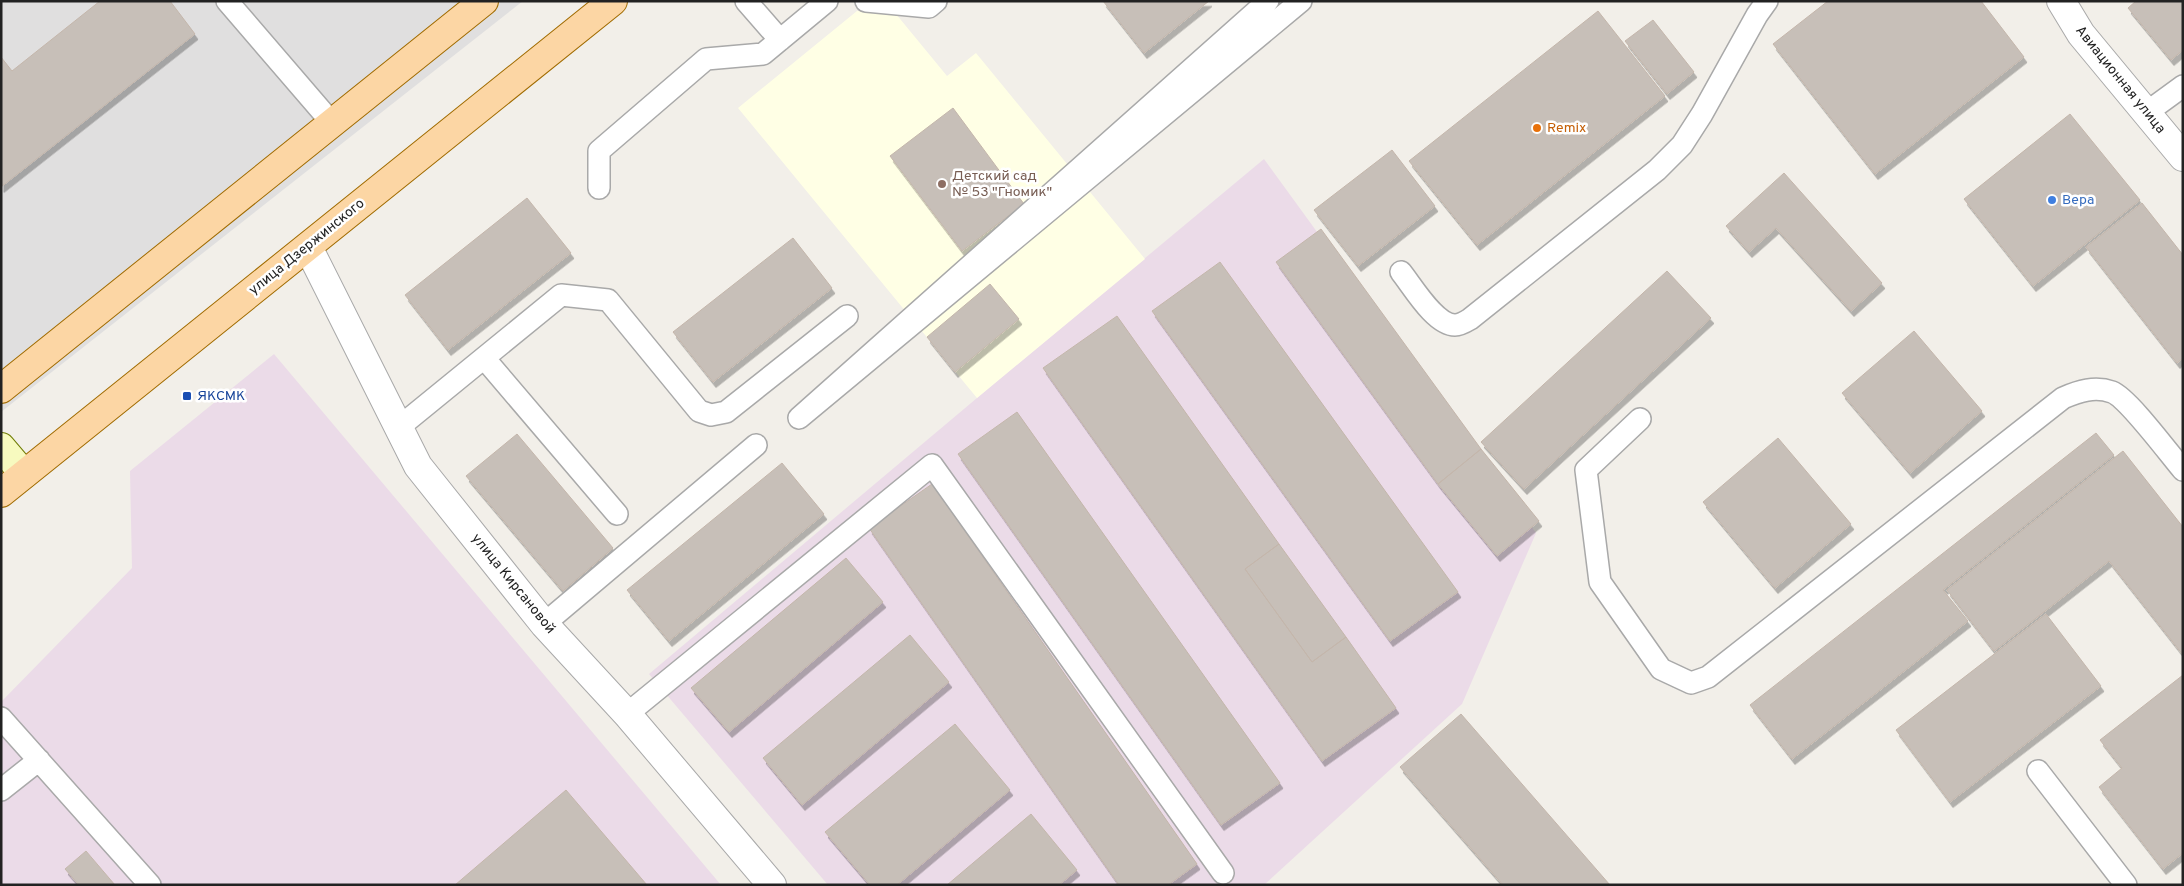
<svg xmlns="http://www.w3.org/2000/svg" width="2184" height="886" font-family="Overpass,sans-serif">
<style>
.residential{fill:#e0dfdf}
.industrial{fill:#ebdbe8}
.education{fill:#ffffe5}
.building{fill:#c7bfb8;stroke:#c4b6ab;filter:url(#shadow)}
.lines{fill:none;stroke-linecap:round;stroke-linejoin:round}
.service-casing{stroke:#a9a9a9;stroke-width:24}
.minor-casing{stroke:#a9a9a9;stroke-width:30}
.secondary-casing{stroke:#707d05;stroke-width:30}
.primary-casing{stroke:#a06b00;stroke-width:30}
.service{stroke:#fff;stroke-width:21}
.minor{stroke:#fff;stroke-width:28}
.secondary{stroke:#f7fabf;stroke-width:28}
.primary{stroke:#fcd6a4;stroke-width:28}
.food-dot{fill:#e8710a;stroke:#fff;stroke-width:2}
.education-dot{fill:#8d6e63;stroke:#fff;stroke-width:2}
.shop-dot{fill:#3f7fe0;stroke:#fff;stroke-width:2}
.transit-dot{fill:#1a4fb4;stroke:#fff;stroke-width:2}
.labels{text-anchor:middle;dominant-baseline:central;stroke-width:5;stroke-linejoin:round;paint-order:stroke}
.street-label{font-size:14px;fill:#222;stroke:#fff}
.food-label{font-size:14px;fill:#c56008;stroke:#fff;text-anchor:start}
.education-label{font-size:14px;fill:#785e54;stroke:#fff;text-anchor:start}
.shop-label{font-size:14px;fill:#366cbe;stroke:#fff;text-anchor:start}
.transit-label{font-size:14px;fill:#164399;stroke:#fff;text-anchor:start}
</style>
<defs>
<filter id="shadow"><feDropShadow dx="3" dy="5.5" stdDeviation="0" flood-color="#0004"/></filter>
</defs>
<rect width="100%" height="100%" fill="#f2efe9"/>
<path class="residential" d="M1,1H523L1,412Z"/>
<path class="industrial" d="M1264,159L1536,533L1462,704L1264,885H828L649,674L977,398Z
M274,354L721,885H1V702L132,568L130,471Z"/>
<path class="education" d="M857,11L896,14L947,76L976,53L1145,259L977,398L738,108Z"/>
<path class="building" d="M100,1H170L195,34L1,187V57L12,71Z
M1103,1H1209L1144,53Z
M1828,1H1981L2024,57L1875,174L1773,44Z
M2136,1H2183V50L2171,60L2128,8Z
M1598,11L1665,96L1477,245L1409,161Z
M1653,20L1694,72L1667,94L1625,41Z
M953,108L1024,204L962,251L890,156Z
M2070,114L2140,200L2033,286L1964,199Z
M1392,150L1435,206L1358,266L1314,210Z
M1784,173L1882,283L1851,311L1776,228L1749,252L1726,226Z
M527,198L571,253L448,350L405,295Z
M2142,203L2183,255V358L2177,363L2086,247Z
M1321,229L1481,449L1438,484L1276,262Z
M793,238L832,288L713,382L673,332Z
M1220,262L1458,592L1390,641L1152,311Z
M1667,271L1711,318L1524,489L1481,442Z
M990,284L1019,319L955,372L927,337Z
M1117,316L1279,544L1245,569L1312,662L1346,637L1396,708L1322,761L1043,368Z
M1914,331L1982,411L1910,473L1842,393Z
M1017,412L1280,783L1221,825L958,454Z
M2096,433L2114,455L1943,590L1968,621L1792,759L1750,705Z
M517,434L613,548L563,591L466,476Z
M1778,438L1851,524L1775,588L1703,502Z
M1481,449L1539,521L1497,556L1438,484Z
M2123,451L2183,527V655L2109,561L1994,651L1947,590Z
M782,463L824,514L669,641L627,590Z
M932,484L1197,864L1168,885H1119L869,528Z
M1279,544L1346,637L1312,662L1245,569Z
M846,558L883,602L729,732L691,688Z
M2046,614L2101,686L1950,802L1896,730Z
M910,635L949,682L802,805L763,758Z
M2183,675V853L2163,869L2099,787L2122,768L2100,740Z
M1461,714L1610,885H1503L1400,767Z
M955,724L1010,790L897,885H870L825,832Z
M566,790L647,885H455Z
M1031,814L1077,870L1059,885H947Z
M86,851L115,885H79L65,869Z"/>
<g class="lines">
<defs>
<path id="service" d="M227,1L332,123
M746,1L780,40
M866,1L929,7L936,1
M1268,1L799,418L1301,1
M2146,113L2183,86
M599,188V151L706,59L763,54L827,1
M1401,272C1413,287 1435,325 1455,325C1460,325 1465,322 1470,319L1657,170L1682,145L1702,114L1757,15L1767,1
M484,358L617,514
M1640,419L1586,470L1600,582L1661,669L1691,683L1708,677L2063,398C2079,391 2095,386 2112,392C2128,398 2170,455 2183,470
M398,428L561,295L608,300L699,411L711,415L726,412L847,316
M544,624L756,445
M627,714L932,465L1223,873
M1,718L150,885
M2038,771L2126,885
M1,790L39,760"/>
<path id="minor" d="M2061,1L2081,34L2183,157
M308,247L418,466L544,624L627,714L772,885"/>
<path id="secondary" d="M1,447L24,474"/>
<path id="primary" d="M1,389L484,1
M1,493L613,1"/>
</defs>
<use href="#service" class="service-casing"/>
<use href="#minor" class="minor-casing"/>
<use href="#secondary" class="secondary-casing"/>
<use href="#primary" class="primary-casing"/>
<use href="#service" class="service"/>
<use href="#minor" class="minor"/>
<use href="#secondary" class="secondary"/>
<use href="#primary" class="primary"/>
</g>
<circle class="food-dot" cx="1537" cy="128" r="5"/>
<circle class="education-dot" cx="942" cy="184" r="5"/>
<circle class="shop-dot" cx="2052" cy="200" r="5"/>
<rect class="transit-dot" x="182" y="391" width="10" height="10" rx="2.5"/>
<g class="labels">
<g class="street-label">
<text transform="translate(2120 80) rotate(51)">Авиационная улица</text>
<text transform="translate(307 247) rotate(-39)">улица Дзержинского</text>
<text transform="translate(513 584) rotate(51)">улица Кирсановой</text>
</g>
<g class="food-label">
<text x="1547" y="128">Remix</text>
</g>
<g class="education-label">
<text x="952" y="176">Детский сад<tspan x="952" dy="16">№ 53 "Гномик"</tspan></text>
</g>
<g class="shop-label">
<text x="2062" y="200">Вера</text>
</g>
<g class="transit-label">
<text x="197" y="396">ЯКСМК</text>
</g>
</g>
<rect width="2184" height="886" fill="none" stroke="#222222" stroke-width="5"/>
</svg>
